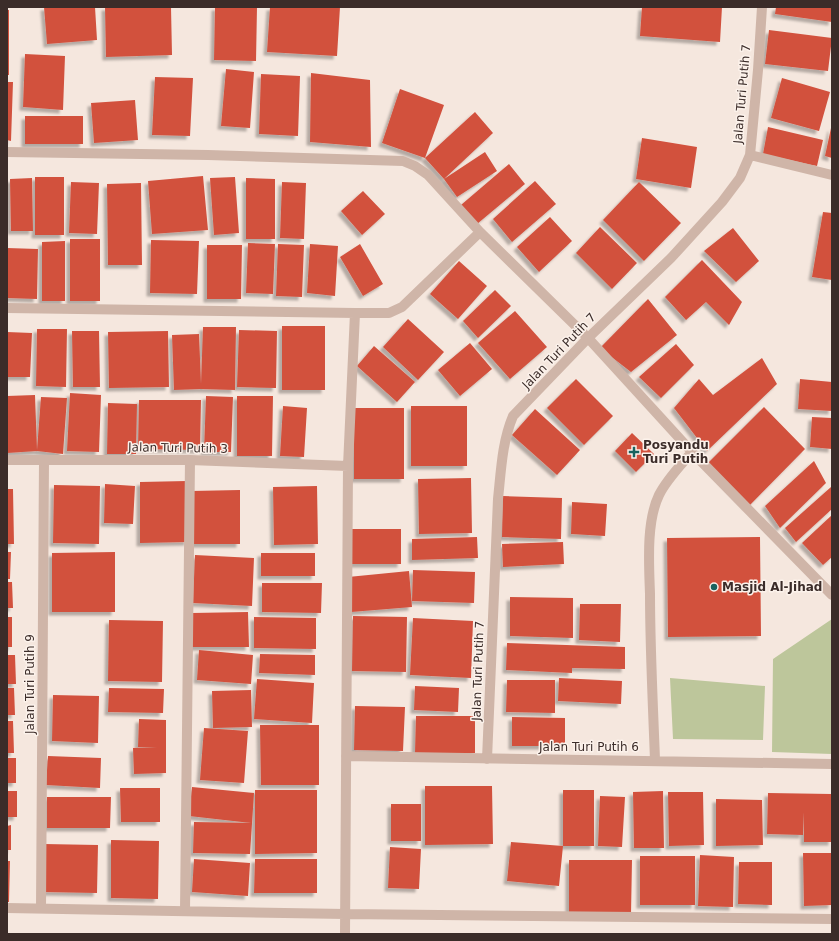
<svg xmlns="http://www.w3.org/2000/svg" width="839" height="941" font-family="'DejaVu Sans',sans-serif">
<style>
.green{fill:#bdc69b}
.building{fill:#d2513e;filter:url(#shadow)}
.lines{fill:none;stroke-linecap:round;stroke-linejoin:round}
.street{stroke:#cfb5a8;stroke-width:10}
.poi-dot{fill:#19625e;stroke:#fcf2eb;stroke-width:1.5}
.labels{text-anchor:middle;dominant-baseline:central;stroke-width:3;stroke-linejoin:round;paint-order:stroke}
.street-label{font-size:12px;fill:#3b2c29;stroke:#fcf2eb}
.poi-label{font-size:12px;font-weight:bold;fill:#3b2c29;stroke:#fcf2eb;text-anchor:start}
</style>
<defs>
<filter id="shadow"><feDropShadow dx="-3.5" dy="3.5" stdDeviation="1" flood-color="#0004"/></filter>
</defs>
<rect width="100%" height="100%" fill="#f5e7de"/>
<path class="green" d="M832,619V754L772,752L773,659Z
M670,678L765,686L763,740L673,739Z"/>
<path class="building" d="M44,7H95L97,40L47,44Z
M105,7H171L172,55L106,57Z
M215,7H257L256,61L214,60Z
M270,7H340L337,56L267,52Z
M642,7H722L720,42L640,36Z
M776,7H832V22L775,14Z
M7,10H9V75H7Z
M769,30L832,38L828,71L765,64Z
M25,54L65,56L63,110L23,107Z
M226,69L254,72L250,128L221,126Z
M311,73L370,80L371,147L310,142Z
M261,74L300,76L298,136L259,134Z
M155,77L193,78L190,136L152,135Z
M782,78L830,92L819,131L771,118Z
M7,82H13L11,141L7,140Z
M400,89L444,105L425,158L382,143Z
M135,100L138,140L94,143L91,103Z
M475,112L493,133L444,179L425,158Z
M25,116H83V144H25Z
M768,127L823,140L817,166L763,154Z
M831,128H832V158L825,156Z
M642,138L697,147L691,188L636,179Z
M485,152L497,171L457,197L444,179Z
M509,164L525,184L477,224L461,205Z
M203,176L208,230L152,234L148,181Z
M35,177H64V235H35Z
M235,177L239,233L214,235L210,178Z
M32,178L33,231H11L10,179Z
M246,178L275,179V239H246Z
M535,181L556,204L512,242L493,219Z
M71,182L99,183L97,234L69,233Z
M282,182L306,183L304,239L280,238Z
M639,182L681,223L644,261L603,220Z
M141,183L142,265H108L107,184Z
M363,191L385,214L362,235L341,211Z
M823,212L832,213V280L812,277Z
M550,217L572,241L539,272L517,247Z
M600,227L637,263L612,289L576,253Z
M733,228L759,261L736,282L704,251Z
M70,239H100V301H70Z
M151,240L199,241L197,294L150,293Z
M65,241V301H42V242Z
M248,243L275,244L273,294L246,293Z
M278,244L304,245L302,297L276,296Z
M310,244L338,246L335,296L307,293Z
M360,244L383,284L363,296L340,257Z
M207,245H242L241,299H207Z
M7,248L38,249L37,299L7,298Z
M702,260L742,302L729,325L706,302L686,320L665,297Z
M459,261L487,286L458,319L430,294Z
M495,290L511,306L478,338L463,321Z
M648,299L677,335L631,372L600,348Z
M515,311L547,347L510,379L478,343Z
M408,319L444,352L418,380L383,347Z
M282,326H325V390H282Z
M203,327H236L235,390L201,389L174,390L172,335L199,334L201,384Z
M37,329H67L66,387L36,386Z
M239,330L277,331L276,388L237,387Z
M72,331H99L100,387H73Z
M168,331L169,387L109,388L108,332Z
M7,332L32,333L30,377H7Z
M470,343L492,369L460,396L438,370Z
M676,344L694,365L661,398L639,377Z
M374,346L415,382L397,402L357,366Z
M762,358L777,384L707,451L674,408L699,379L713,395Z
M576,379L613,416L584,445L547,408Z
M800,379L832,382V411L798,409Z
M70,393L101,395L99,452L67,451Z
M35,395L37,450L41,397L67,398L63,454L37,451L7,453V396Z
M206,396L233,397L231,452H204Z
M237,396H273L272,456H237Z
M139,400H201L200,450L138,449Z
M108,403L137,404L136,454H107Z
M283,406L307,408L304,457L280,456Z
M411,406H467V466H411Z
M764,407L805,449L748,507L707,464Z
M354,408H404V479H354Z
M535,409L580,450L557,475L512,435Z
M812,417L832,418V449L810,447Z
M632,433L654,454L636,472L615,451Z
M814,461L826,483L780,528L765,506Z
M471,478L472,533L419,534L418,479Z
M187,481L188,542L140,543V482Z
M105,484L135,486L133,524L104,523Z
M54,485L100,486L99,544L53,543Z
M317,486L318,544L274,545L273,487Z
M831,487L832,488V509L796,542L785,528Z
M7,489H13L14,544H7Z
M240,490V544H191V491Z
M503,496L562,498L561,539L502,537Z
M572,502L607,504L605,536L571,534Z
M832,515V557L823,565L802,543Z
M349,529H401V564H350Z
M477,537L478,558L412,560V539Z
M760,537L761,636L668,637L667,538Z
M563,542L564,564L503,567L502,544Z
M7,552H11L10,579H7Z
M115,552V612H52V553Z
M261,553H315V576H261Z
M195,555L254,558L252,606L193,603Z
M413,570L475,572L474,603L412,601Z
M409,571L412,607L351,612L348,577Z
M7,582H12L13,608H7Z
M262,583H322L321,613L262,612Z
M510,597L573,598V638L510,636Z
M580,604H621L620,642L579,640Z
M248,612L249,647H192V613Z
M353,616L407,617L406,672L352,671Z
M7,617H12V647H7Z
M254,617L316,618V649L254,648Z
M413,618L473,621L471,678L410,675Z
M109,620L163,621L162,682L108,681Z
M507,643L625,647V669L572,668V673L506,670Z
M199,650L253,655L251,684L197,680Z
M260,654L315,655V675L259,673Z
M7,655H15L16,684H7Z
M559,678L622,681L621,704L558,701Z
M257,679L314,683L312,723L254,719Z
M507,680H555V713L506,712Z
M415,686L459,688L458,712L414,710Z
M7,688H14L15,715H7Z
M109,688L164,689L163,713L108,712Z
M251,690L252,727L213,728L212,691Z
M53,695L99,696L98,743L52,741Z
M355,706L405,707L403,751L354,750Z
M416,716H475V753H415Z
M512,717L565,718V746H512Z
M139,719L166,720V773L134,774L133,748L157,747H138Z
M7,721H13L14,753H7Z
M260,725H319V785H261Z
M204,728L248,731L244,783L200,780Z
M48,756L101,758L100,788L46,785Z
M7,758H16V783H7Z
M425,786H492L493,844L425,845Z
M192,787L254,793L250,854L193,853L194,822L251,823L189,816Z
M120,788H160V822H121Z
M255,790H317V853L255,854Z
M563,790H594V846H563Z
M7,791H17V817H7Z
M663,791L664,848H634L633,792Z
M668,792H703L704,845L669,846Z
M768,793L832,794V842H804V812L803,835L767,834Z
M600,796L625,797L622,847L598,846Z
M47,797H111L110,828H47Z
M716,799L762,800L763,845L716,846Z
M391,804H421V841H391Z
M11,825V850H7V826Z
M111,840L159,841L158,899L111,898Z
M511,842L563,846L559,886L507,881Z
M44,844L98,845L97,893L44,892Z
M390,847L421,849L419,889L388,888Z
M803,853H832V905L804,906Z
M700,855L734,857L733,907L698,906Z
M640,856H695V905H640Z
M194,859L250,863L248,896L192,892Z
M255,859H317V893H254Z
M569,860H632L631,914L569,913Z
M7,861H10L9,902H7Z
M739,862H772V905L738,904Z"/>
<g class="lines">
<path class="street" d="M7,152L208,155L403,161L415,166L428,175L480,232L588,338L692,452L832,595
M750,155L832,175
M7,308L355,313
M7,460H190L348,466
M346,756L832,764
M487,759L498,499C501,471 502,442 513,416L588,338L671,258L722,202L740,178L750,155L758,70L762,7
M655,760C653,705 650,649 650,594C649,564 646,522 659,495C667,479 681,465 692,452
M7,908L345,914L832,919
M41,908L44,461
M185,911L190,460
M345,934L348,466L355,313H389L402,307L480,232"/>
</g>
<g class="poi-dot">
<path d="M632 446h4v4h4v4h-4v4h-4v-4h-4v-4h4z"/>
<circle cx="714" cy="587" r="4"/>
</g>
<g class="labels">
<g class="street-label">
<text transform="translate(742 94) rotate(-85)">Jalan Turi Putih 7</text>
<text transform="translate(559 351) rotate(-46)">Jalan Turi Putih 7</text>
<text transform="translate(178 448) rotate(1)">Jalan Turi Putih 3</text>
<text transform="translate(478 671) rotate(-88)">Jalan Turi Putih 7</text>
<text transform="translate(30 684) rotate(-90)">Jalan Turi Putih 9</text>
<text x="589" y="747">Jalan Turi Putih 6</text>
</g>
<g class="poi-label">
<text x="643" y="445">Posyandu<tspan x="643" dy="14">Turi Putih</tspan></text>
<text x="722" y="587">Masjid Al-Jihad</text>
</g>
</g>
<rect width="839" height="941" fill="none" stroke="#3b2c29" stroke-width="16"/>
</svg>
